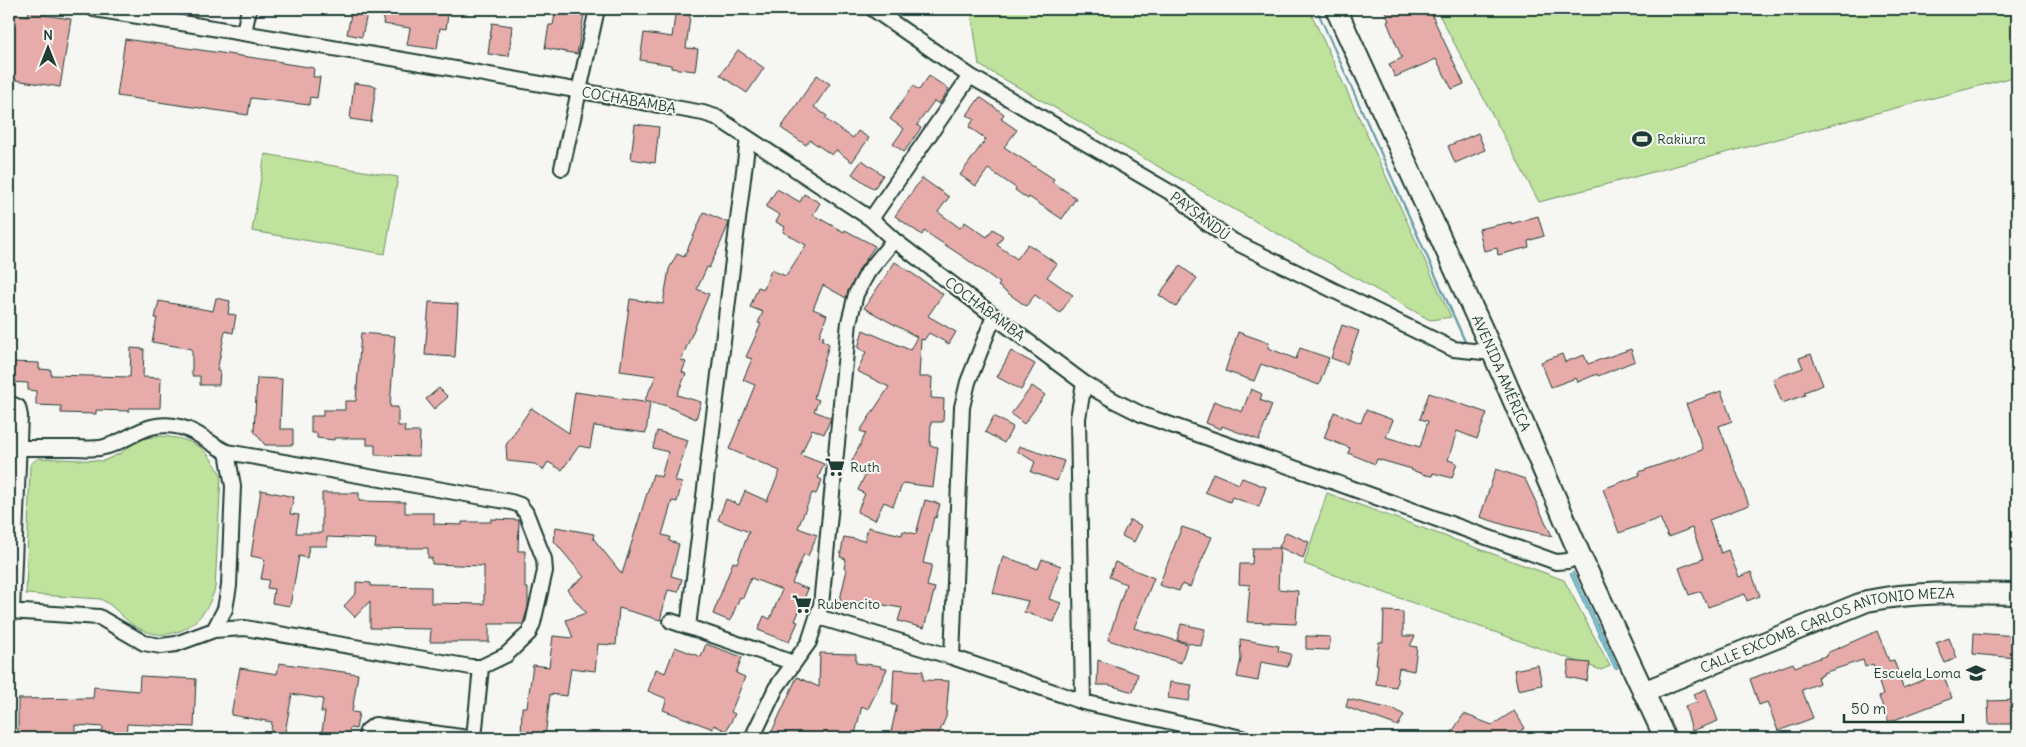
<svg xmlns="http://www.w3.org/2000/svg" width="2026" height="747" font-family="Delius,sans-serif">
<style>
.green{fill:#bfe39d;stroke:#6f9068}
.water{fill:#7ac6d9;stroke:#568f97}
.building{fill:#e7acaa;stroke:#1f3d34}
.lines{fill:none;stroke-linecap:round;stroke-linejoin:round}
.street-casing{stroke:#1f3d34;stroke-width:18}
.secondary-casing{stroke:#1f3d34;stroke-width:24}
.street{stroke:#f6f6f2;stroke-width:14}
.secondary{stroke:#f6f6f2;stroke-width:20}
.labels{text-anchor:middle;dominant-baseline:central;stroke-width:4;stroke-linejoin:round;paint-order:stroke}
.street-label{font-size:14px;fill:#1f3d34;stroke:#f6f6f2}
.poi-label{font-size:14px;fill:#1f3d34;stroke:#f6f6f2;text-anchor:start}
</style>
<rect width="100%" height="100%" fill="#f6f6f2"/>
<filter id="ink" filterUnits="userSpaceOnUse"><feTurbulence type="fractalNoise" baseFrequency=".02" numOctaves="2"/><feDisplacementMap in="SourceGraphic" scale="10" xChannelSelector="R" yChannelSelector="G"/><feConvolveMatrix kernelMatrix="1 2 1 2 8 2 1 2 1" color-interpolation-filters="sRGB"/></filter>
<g filter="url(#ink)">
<path class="green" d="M971,9H1309L1451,317L1430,320L979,65Z
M1436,9H2017V76L1539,202Z
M265,154L398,177L385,254L252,231Z
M161,436C193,439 206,446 221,475L215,588C205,626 168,648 133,625C121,617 113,604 100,599L26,594L30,465L38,458L103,461L121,453L134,443L146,438Z
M1327,493L1564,580L1610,666L1601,670L1304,564Z"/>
<path class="water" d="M1316,9H1317L1466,342L1465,343Z
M1573,572L1618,668L1615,669L1570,574Z"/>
<path class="building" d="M352,9H368L362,37L347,34Z
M385,9H443L442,14L448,15L446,29L440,28L437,49L407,45L410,28L383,24Z
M556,9H585L577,54L545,48L549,25H553Z
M676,9H691L686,48L698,49L695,71L671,68V65L640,60L644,33L672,37Z
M1384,9H1429L1464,84L1452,89L1436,59L1395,77L1389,64L1402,58L1387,22L1389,21Z
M29,10L44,12L43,15L71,19L60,87L9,79V33L12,14L28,16Z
M492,23L512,26L509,56L488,54Z
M125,39L282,62V63L314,68L313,77H320L317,98L310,97L309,105L251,98L248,115L117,96Z
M738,50L764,68L747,93L720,75Z
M817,75L830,84L814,107L827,116L825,119L853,138L858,131L869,138L852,162L836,150L832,155L810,140L806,145L781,128Z
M929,76L949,89L939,104L934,101L917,125L921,128L904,152L893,144L904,129L890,119L913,86L919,90Z
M354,83L376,86L371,122L350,119Z
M980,97L1004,114L1001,119L1017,130L1004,147L1054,179L1052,182L1076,198L1062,219L1029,197L1028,199L1015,190L1016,188L988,169L976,186L960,175L986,139L969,127L974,119L967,115Z
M635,124L659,127L655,163L631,159Z
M1478,133L1485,150L1455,163L1448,146Z
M862,160L883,175L874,189L852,174Z
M922,178L949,197L938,212L960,228L965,222L987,237L993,229L1003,236L997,245L1017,259L1028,244L1057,264L1047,277L1073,295L1060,313L1035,295L1026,306L998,286L1000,283L962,256L924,231L922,235L895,216Z
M777,189L800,202L804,194L820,203L813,215L844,232L845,230L875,246L860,268L846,298L823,285L813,309L827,315L819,336L824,337L822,340L829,344L814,398L819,400L814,411L831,418L824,434L812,429L801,455L824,464L818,478L822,480L816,494L812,493L798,528L817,535L808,556L804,554L792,583L808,589L795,621L798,622L789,642L758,630L764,616L770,619L782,590L751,578L743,598L740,597L730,621L713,614L733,562L737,563L749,532L718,520L726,499L739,505L745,491L767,501L780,471L729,449L755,385L743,380L752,359L746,357L761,324L758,323L763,312L750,307L758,287L764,289L771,270L786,276L806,245L783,232L785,227L776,222L780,215L766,207Z
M704,212L729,223L719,247L709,268L707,267L697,289L709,294L681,360L686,362L682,372L686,374L677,395L701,402L696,419L667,406L645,400L656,376L620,371L630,299L663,304L669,269L677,254L684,257Z
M1538,216L1544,236L1528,241L1529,247L1498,255L1497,248L1484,251L1479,229L1511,222V224Z
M895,262L943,294L928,316L956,332L949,344L929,333L924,340L921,339L919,377H932L931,398L944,399L943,422H931L930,446L938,447L933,487L903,483L893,506L884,502L875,520L857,512L865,494L858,490L867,471L851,463L866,433L860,431L889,387L857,371L866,352L858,348L863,330L910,350L917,337L864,308Z
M1180,266L1197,278L1176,307L1159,295Z
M216,298L230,301L228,314L236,315L233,333L225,331L217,371H220L219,385H200V376H192V349L152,342L157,318H155L159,301L213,311Z
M429,302L458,304L455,357L425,355Z
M1342,325L1359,331L1347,364L1331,358Z
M1238,332L1269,343L1268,348L1296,359L1300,348L1329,358L1319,385L1261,364L1254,381L1225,371Z
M361,333L395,336L390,407H398V426H405L404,432H420L419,456L375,455V445H367V438H334V440L317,438V433H311V416H323V410H345V401H356Z
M131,348L144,349L143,377L161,378L160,408H129V411L96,410V414L61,413V406L36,405V391L28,390V383L9,382V362L39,363V369L51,370V375L130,377Z
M1631,349L1635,361L1598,376L1597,374L1578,382L1576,378L1551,387L1541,362L1562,354L1565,362L1584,355L1588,364Z
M1011,351L1035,364L1021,390L997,377Z
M1811,354L1823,385L1804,392L1805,395L1782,403L1773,379L1803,368L1799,358Z
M257,378L282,379L280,429H293V445H265L254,431Z
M1032,386L1045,395L1024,424L1011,414Z
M439,388L448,397L434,409L426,399Z
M1251,389L1262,394L1260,400L1272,405L1259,440L1222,426L1221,429L1206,423L1214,401L1242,412Z
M1721,391L1732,421L1719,426L1749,505L1709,520L1721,553L1728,550L1739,577L1751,572L1760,596L1747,601L1745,594L1708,607L1701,591L1689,595L1679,568L1703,559L1692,528L1668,537L1660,518L1619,533L1603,489L1640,475L1639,472L1702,450L1703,448L1686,404Z
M575,392L650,403L646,433L594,426L590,448L579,446L562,470L548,462L543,470L535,464L507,461L506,445L531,408L569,433Z
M1429,393L1487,413L1477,439L1457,431L1448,460L1457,463L1452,478L1433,473L1432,476L1426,475L1411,470L1412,469L1377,459L1375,464L1348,453L1350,448L1324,438L1334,412L1361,423L1366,410L1393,420L1386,437L1420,447L1428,421L1420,419Z
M994,416L1013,427L1004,443L985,432Z
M657,431L688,440L675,481L682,483L677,502L672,501L662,535L670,537L669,541L679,544L671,576L682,579L678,592L668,590L660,620L619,608L616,645L598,644L595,671L571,668L567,696L550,694L545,738H521L522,707H527L533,665L549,667L553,636L573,638L566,620L586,613L567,590L584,577L554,541L556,527L594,534L593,538L622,574L653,474L661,477L668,452L653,448Z
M1019,446L1064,461L1057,481L1031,472L1035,462L1017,451Z
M1496,469L1525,479L1552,536L1508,526L1480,517Z
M1213,473L1239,484L1242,478L1266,487L1259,507L1232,497L1230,502L1205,492Z
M261,490L294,497L290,514L299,515L296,533H322V493H359V501L405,502V513H434V524L462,525V522H491V519L519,520L518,551H525V588H528V607L523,624H489V642H430L431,629L370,628V601L355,617L344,606L356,593V582L371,583V586L431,587V603L484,604V566L432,564V558H428V548H375L376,539L327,537V546H309L307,558L299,556L290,606L272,603L274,589L267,588L269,580L261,579L265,559L251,556Z
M925,500L940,504L936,518L934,517L923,563L932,565L927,586L935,588L924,628L898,621L902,608L859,601L857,608L839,604L847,569L844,568L846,559L840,557L844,537L865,541L868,527L902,535L903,531L916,534Z
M1130,520L1142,526L1134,542L1122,536Z
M1182,527L1212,537L1190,587L1182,584L1179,591L1159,585Z
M1286,532L1309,542L1303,558L1279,547Z
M1253,548H1280L1278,589L1298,591L1296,624L1247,622L1250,585L1239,584L1240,564H1252Z
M1003,556L1038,569L1042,559L1061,566L1049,599L1061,603L1054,622L1024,612L1028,601L993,593Z
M1115,562L1154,578L1134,628L1187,644L1181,663L1108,640L1126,584L1109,577Z
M1384,611L1403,612V636H1415L1410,646L1417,647L1414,671L1399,668L1396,687L1376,684L1378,664H1376L1379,642H1383Z
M1181,624L1205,629L1201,646L1177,640Z
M1877,631L1889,661L1894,660L1903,688L1942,672L1952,698L1889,722L1879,697L1883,695L1873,664L1865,667L1863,660L1823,673V675L1817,677L1819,683L1802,690L1813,718L1778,731L1767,702L1759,705L1750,679L1793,663L1795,667L1828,655L1827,653Z
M1974,633L2017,636V658L1973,654Z
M1306,636L1330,637L1329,650L1306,649Z
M1949,638L1957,658L1945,663L1936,643Z
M1240,639L1279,646L1278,651L1291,654L1288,667L1261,662L1258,681L1237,677L1241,659Z
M706,644L742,657L736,673L745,677L731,712L735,714L726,731L714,725L713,729L663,710L667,699L648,691L656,669L665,673L675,647L701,657Z
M820,653L856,654V663L881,666L880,668L887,669L868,709L862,706L854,738H769L797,677L819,687Z
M1098,660L1138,674L1133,692L1109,685H1097Z
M1569,661L1590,663L1587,681L1567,677Z
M279,663L358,674L352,712L359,713L356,729L350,728L348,738H321L325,712H321L323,699L292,694L284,738H270L272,722L231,715L240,668L277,674Z
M1538,665L1542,685L1518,690L1514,670Z
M894,669L923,671V680L949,681L946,717L937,738H891L894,733L891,732L897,705H892Z
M140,676L196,679L194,727L127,724L126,738H102L103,727L75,725V736L18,738V699L93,698L94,687L139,691Z
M1170,682L1192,685L1189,701L1168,698Z
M1706,689L1718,721L1692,731L1685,706L1697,702L1694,694Z
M1348,699L1396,710L1404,715L1398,726L1346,707Z
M2017,700V724H1989L1988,701Z
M1514,711L1525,728L1509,738H1448L1464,714L1492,725Z"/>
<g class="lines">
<defs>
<path id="street" d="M94,9C297,41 500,76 703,113L716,117L871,219L894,240L994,316L1084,383L1115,401L1143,415L1174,426L1337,483L1556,562L1568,561L1580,555
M873,9L970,76L1180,198L1204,221L1233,241L1453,349L1493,353
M244,32L249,9
M562,168L597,9
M871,219L970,76
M9,403L18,407L20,416L12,611
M9,611L99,617L144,643L161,646L176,644L214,630L245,628L471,667H481L506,655L529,633L533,623L545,571L544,559L526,513L520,505L511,502L227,452C211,445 198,431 180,427C143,419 131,442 100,448C91,449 82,448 73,448C55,448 37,448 19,448
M818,617L952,657L1083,702L1242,738
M671,621L794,663
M688,627L748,138
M214,630L225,609L229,586L233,486L227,452
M952,657L962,407L968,382L994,316
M1083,702L1078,418L1084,383
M366,738L367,731L375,725L468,738
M474,738L481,667
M752,738L776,688L809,642L821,605L849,322L856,294L868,272L894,240"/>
<g id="secondary">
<path id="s1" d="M1336,9L1493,353L1580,555L1665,738"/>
<path id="s2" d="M1643,692L1867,601C1917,591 1967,593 2017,594"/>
</g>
</defs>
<use href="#street" class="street-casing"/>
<use href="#secondary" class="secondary-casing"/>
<use href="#street" class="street"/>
<use href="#secondary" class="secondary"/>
</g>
</g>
<defs>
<symbol id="stadium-bare" viewBox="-9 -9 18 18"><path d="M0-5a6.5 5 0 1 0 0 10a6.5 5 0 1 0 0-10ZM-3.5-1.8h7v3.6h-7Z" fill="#1f3d34" stroke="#f6f6f2" stroke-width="2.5" paint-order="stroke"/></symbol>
<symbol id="supermarket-bare" viewBox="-9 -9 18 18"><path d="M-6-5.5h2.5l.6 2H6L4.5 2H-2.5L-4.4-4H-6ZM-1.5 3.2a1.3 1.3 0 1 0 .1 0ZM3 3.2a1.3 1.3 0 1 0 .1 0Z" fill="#1f3d34" stroke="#f6f6f2" stroke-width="2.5" paint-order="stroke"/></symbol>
<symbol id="school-bare" viewBox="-9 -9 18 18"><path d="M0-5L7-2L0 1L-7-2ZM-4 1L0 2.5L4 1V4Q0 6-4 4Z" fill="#1f3d34" stroke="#f6f6f2" stroke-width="2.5" paint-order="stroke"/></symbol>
</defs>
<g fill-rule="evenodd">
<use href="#stadium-bare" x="1628" y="125" width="28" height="28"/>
<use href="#supermarket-bare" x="821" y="453" width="28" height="28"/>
<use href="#supermarket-bare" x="788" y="590" width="28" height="28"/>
<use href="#school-bare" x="1962" y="659" width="28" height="28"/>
</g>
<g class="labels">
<g class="street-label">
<text transform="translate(629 100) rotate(10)">COCHABAMBA</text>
<text transform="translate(1200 216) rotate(37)">PAYSANDÚ</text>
<text transform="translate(985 309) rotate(37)">COCHABAMBA</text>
<text stroke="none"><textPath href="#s1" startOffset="400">AVENIDA AMÉRICA</textPath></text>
<text stroke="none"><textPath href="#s2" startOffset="196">CALLE EXCOMB. CARLOS ANTONIO MEZA</textPath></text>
</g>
<g class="poi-label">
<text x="1657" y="139">Rakiura</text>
<text x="850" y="467">Ruth</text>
<text x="817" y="604">Rubencito</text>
<text x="1961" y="673" text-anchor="end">Escuela Loma</text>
</g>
</g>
<rect width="2026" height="747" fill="none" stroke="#f6f6f2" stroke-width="30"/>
<rect x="15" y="15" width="1996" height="717" fill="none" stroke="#1f3d34" stroke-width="2" filter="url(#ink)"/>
<g transform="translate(48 48)" stroke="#f6f6f2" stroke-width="4" paint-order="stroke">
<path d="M0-4L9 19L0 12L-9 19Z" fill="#1f3d34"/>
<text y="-8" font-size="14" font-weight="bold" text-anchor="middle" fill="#1f3d34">N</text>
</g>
<path d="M1844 714v8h119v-8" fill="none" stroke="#1f3d34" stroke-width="2.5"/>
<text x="1851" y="714" font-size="15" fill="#1f3d34" stroke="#f6f6f2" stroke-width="4" paint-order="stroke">50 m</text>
</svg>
